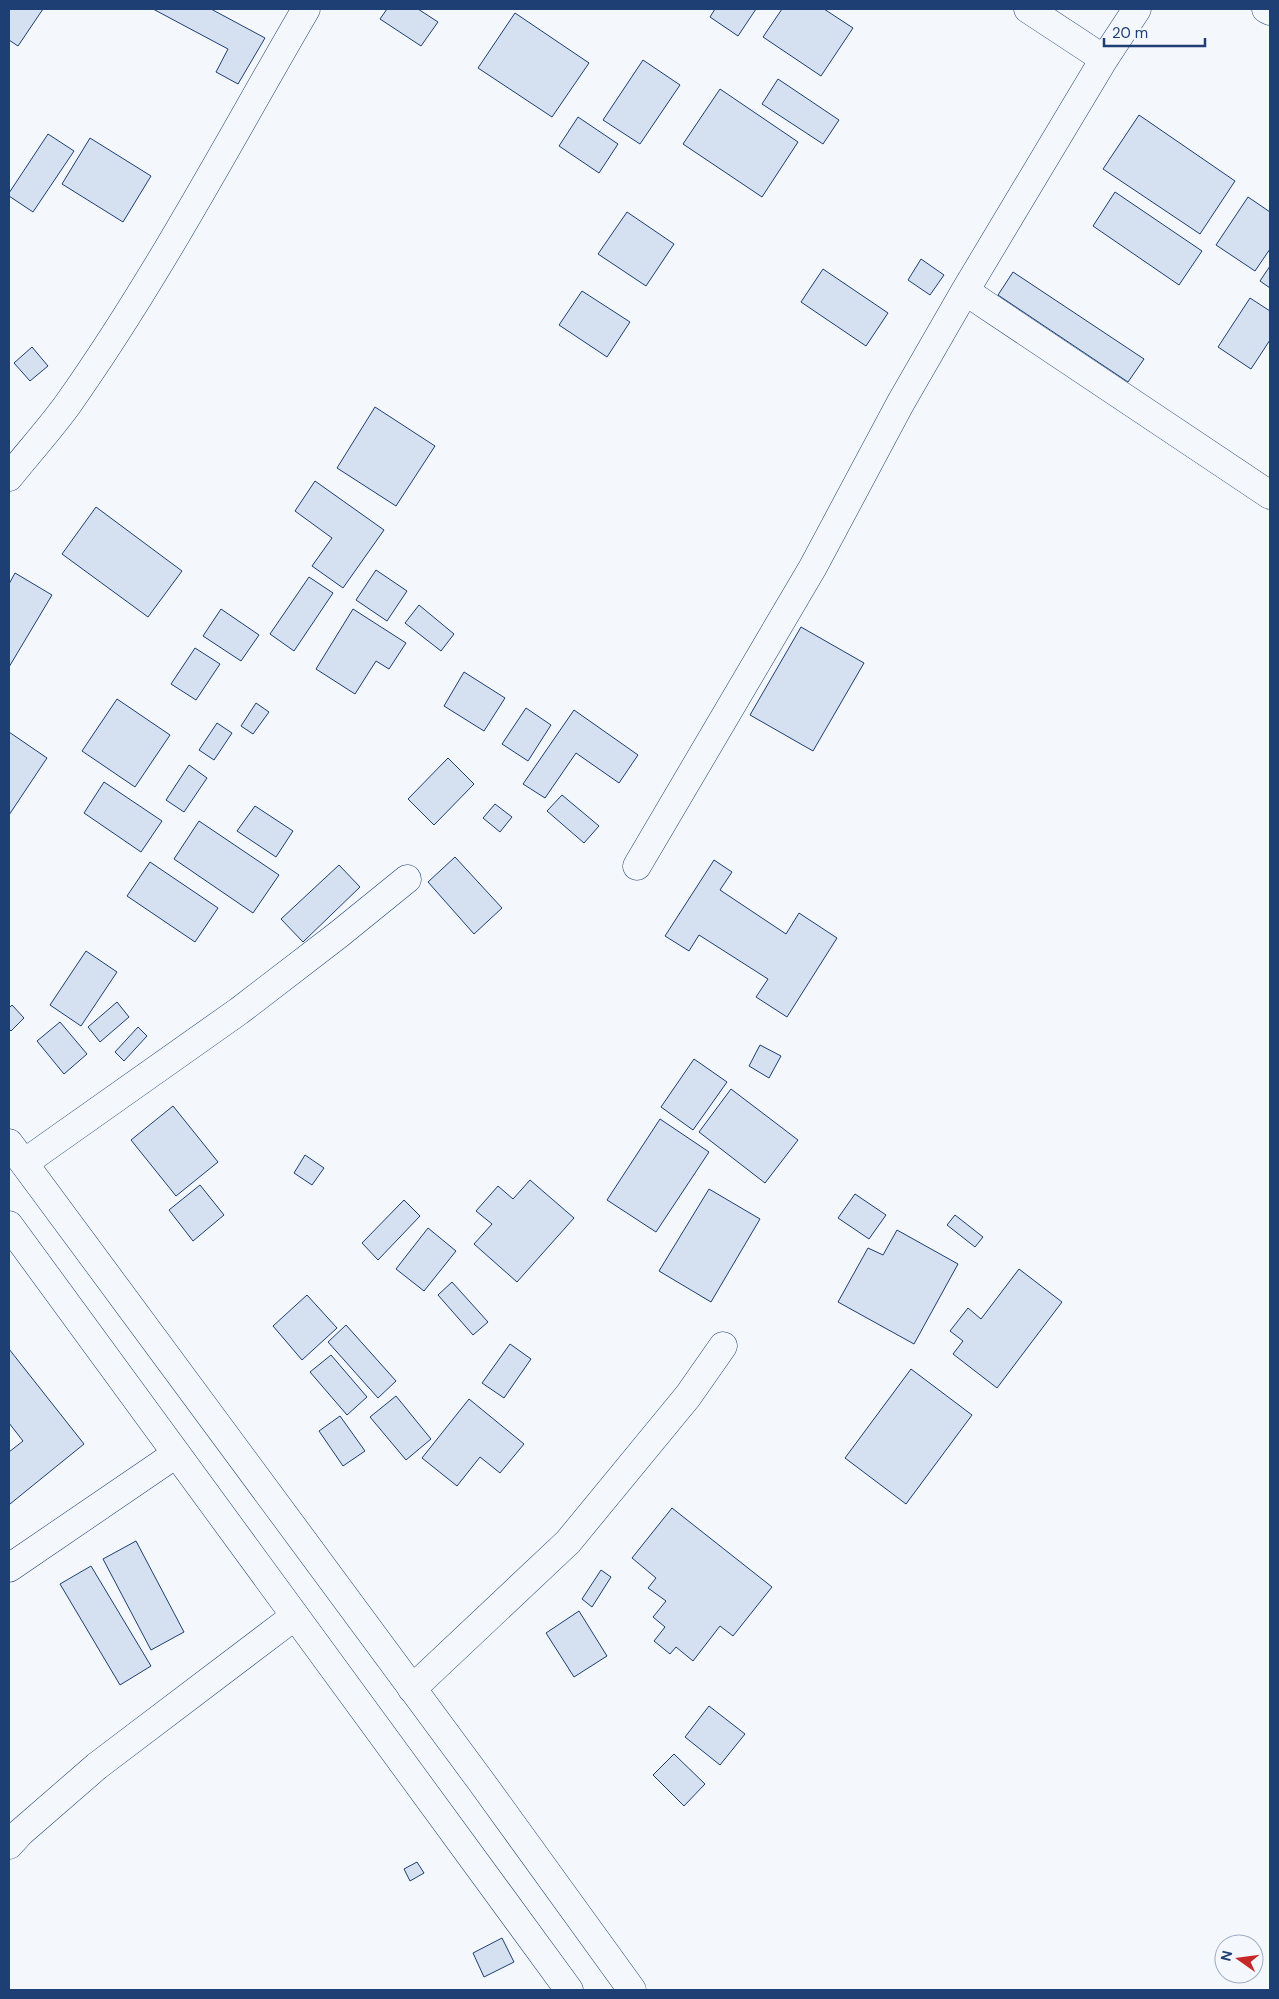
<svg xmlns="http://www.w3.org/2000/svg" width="1279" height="1999" font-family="'DM Sans',sans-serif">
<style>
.building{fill:#d5e0f0;stroke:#1d3f73}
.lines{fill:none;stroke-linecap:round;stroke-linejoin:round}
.minor-casing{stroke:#1d3f73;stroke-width:29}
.major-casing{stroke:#1d3f73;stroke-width:29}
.minor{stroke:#f4f7fb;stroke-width:28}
.major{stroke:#f4f7fb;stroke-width:28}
</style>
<rect width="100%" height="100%" fill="#f4f7fb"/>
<path class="building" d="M9,9H43L18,46L9,40Z
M153,9H211L265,38L238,84L216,72L228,49Z
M387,9H418L438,22L421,46L380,19Z
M715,9H756L738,36L710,17Z
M782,9H824L853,28L821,76L763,37Z
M515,13L589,63L552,117L478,68Z
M643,60L680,85L640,144L603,120Z
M778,79L839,120L823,144L762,104Z
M720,89L798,142L762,197L683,144Z
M1139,115L1235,181L1200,234L1103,169Z
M578,117L618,144L599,173L559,146Z
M48,134L74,151L33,212L9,196V193Z
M90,138L151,176L123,222L62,184Z
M1115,192L1202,251L1179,285L1093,226Z
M1248,197L1270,212V249L1255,271L1216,245Z
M627,212L674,244L646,286L598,254Z
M921,259L944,275L930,295L908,280Z
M1270,266V288L1260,281Z
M823,269L888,313L866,346L801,302Z
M1013,272L1144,359L1128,382L998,295Z
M582,291L630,322L607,357L559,325Z
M1250,298L1270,311V340L1251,369L1218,347Z
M32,347L48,366L30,381L14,363Z
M375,407L435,446L396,506L337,468Z
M315,481L384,530L343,588L312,566L332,538L295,511Z
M96,507L182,571L148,617L62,554Z
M376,570L407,591L387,621L356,600Z
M15,573L52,595L9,667V584Z
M309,577L333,593L294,651L270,634Z
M419,605L454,634L441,651L405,623Z
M221,609L259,635L241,661L203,636Z
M353,609L406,643L389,669L376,661L355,694L316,669Z
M801,627L864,663L813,751L750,715Z
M195,648L220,664L196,700L171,684Z
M464,672L505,698L484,731L444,706Z
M117,699L170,735L135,787L82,751Z
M256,703L269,712L253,734L241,726Z
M526,708L551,725L528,761L502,744Z
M574,710L638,755L619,783L576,753L545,798L523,784Z
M217,723L232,733L214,760L199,750Z
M9,732L47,758L9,815Z
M448,758L474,784L434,825L408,799Z
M189,765L207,778L184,812L166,800Z
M104,782L162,821L141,852L84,813Z
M562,795L599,826L584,843L547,811Z
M495,804L512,817L500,832L483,818Z
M255,806L293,831L276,857L237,831Z
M199,821L279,875L253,913L174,859Z
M455,857L502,908L474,934L428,882Z
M714,860L732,872L720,890L786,934L799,913L837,938L787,1017L756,997L768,979L699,935L689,951L665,936Z
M150,862L218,908L195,942L127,896Z
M339,865L360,887L303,942L281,919Z
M86,951L117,972L81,1026L50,1005Z
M117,1002L129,1017L100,1042L88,1027Z
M12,1005L24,1018L11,1031L9,1029V1008Z
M60,1022L87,1054L64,1074L37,1041Z
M138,1027L147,1036L124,1061L115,1052Z
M760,1045L781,1056L769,1078L749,1066Z
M694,1059L727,1082L693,1130L661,1107Z
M731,1089L798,1140L765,1183L699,1132Z
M173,1106L218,1162L176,1196L131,1140Z
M660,1119L709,1152L656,1232L607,1200Z
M305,1155L324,1168L312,1185L294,1173Z
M530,1180L574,1218L517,1282L474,1244L492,1224L476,1211L498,1186L513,1199Z
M200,1185L224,1215L193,1241L169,1210Z
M709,1189L760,1219L711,1302L659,1271Z
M855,1194L886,1215L869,1239L838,1218Z
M404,1200L420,1216L378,1260L362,1243Z
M955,1215L983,1237L975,1247L947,1225Z
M428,1228L456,1251L424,1291L396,1269Z
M897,1230L958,1264L914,1344L838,1302L868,1248L883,1255Z
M1019,1269L1062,1302L997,1388L953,1354L963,1341L950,1331L968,1308L981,1319Z
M452,1282L488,1322L473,1335L438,1295Z
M307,1295L337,1328L302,1360L273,1326Z
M346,1325L396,1381L378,1398L328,1342Z
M510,1344L531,1359L504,1398L482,1383Z
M9,1349L84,1444L10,1504L9,1502V1452L23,1441L9,1423Z
M331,1355L367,1397L347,1415L310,1372Z
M911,1369L972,1415L906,1504L845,1458Z
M396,1396L431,1439L406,1460L370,1417Z
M469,1399L524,1444L500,1473L480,1457L457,1486L422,1458Z
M340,1416L365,1451L343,1466L319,1431Z
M672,1508L772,1587L733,1636L720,1626L693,1661L676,1647L670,1654L654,1641L665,1627L653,1617L666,1601L648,1588L656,1578L632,1558Z
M136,1541L184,1632L151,1650L103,1559Z
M91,1566L151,1666L120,1685L60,1584Z
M601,1570L611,1577L592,1607L582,1599Z
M579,1611L607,1656L574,1677L546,1633Z
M709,1706L745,1734L720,1765L685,1737Z
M674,1754L705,1784L684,1806L653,1775Z
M417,1862L424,1873L410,1881L404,1869Z
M502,1938L514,1962L484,1977L473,1953Z"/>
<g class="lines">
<defs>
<path id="minor" d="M1028,9L1104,59
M1266,9L1270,11
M965,291L1270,495
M9,477C28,453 50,429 68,404C157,278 229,141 306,9
M637,866L813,567L900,404L965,291L1104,59L1137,9
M24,1163L239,1011L338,935L407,879
M9,1568L176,1454
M412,1689L568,1542L688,1396L723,1346
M9,1845L21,1832L97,1766L295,1616"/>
<path id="major" d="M9,1143L480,1780L632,1990
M9,1225L569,1990"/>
</defs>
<use href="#minor" class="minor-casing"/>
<use href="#major" class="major-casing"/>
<use href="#minor" class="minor"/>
<use href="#major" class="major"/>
</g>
<rect width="1279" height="1999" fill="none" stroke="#1d3f73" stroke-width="20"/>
<g transform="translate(1239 1959) rotate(284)"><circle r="24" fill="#f4f7fb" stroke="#9eadc5"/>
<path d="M0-4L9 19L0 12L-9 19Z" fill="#c62828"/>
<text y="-8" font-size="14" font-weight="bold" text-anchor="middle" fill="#1d3f73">N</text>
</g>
<path d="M1104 38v8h101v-8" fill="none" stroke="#1d3f73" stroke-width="2.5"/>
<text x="1112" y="38" font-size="15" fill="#1d3f73" stroke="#f4f7fb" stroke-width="4" paint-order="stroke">20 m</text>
</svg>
